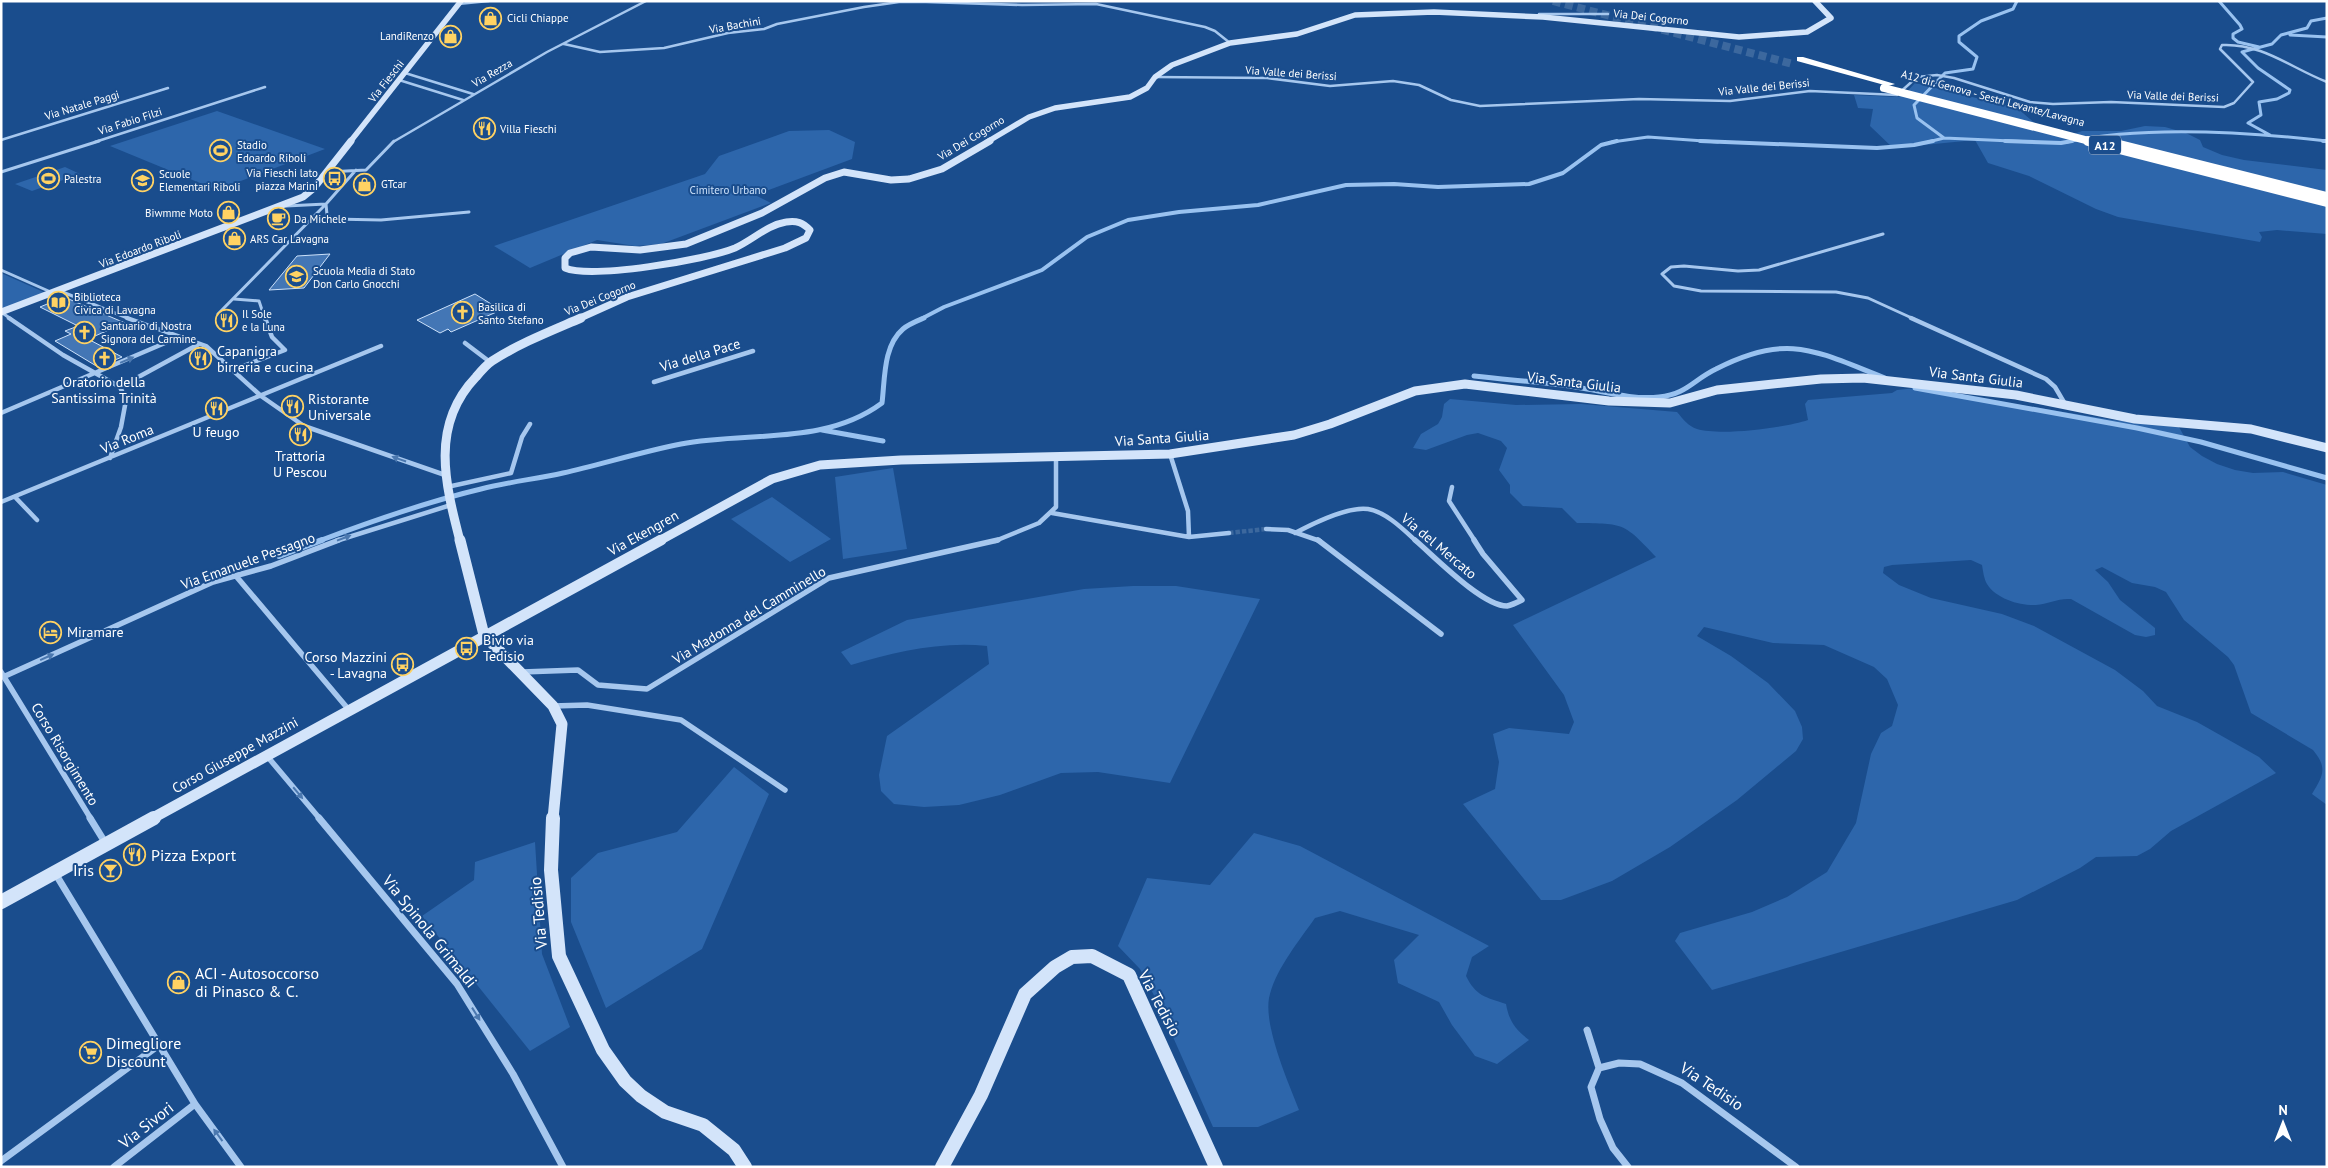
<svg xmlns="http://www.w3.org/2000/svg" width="2328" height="1168" font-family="'PT Sans',sans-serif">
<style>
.green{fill:#2d66ab}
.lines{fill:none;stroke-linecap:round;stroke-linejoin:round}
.stream-far3{stroke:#99c2f0;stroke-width:3}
.stream-far2{stroke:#99c2f0;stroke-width:4}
.stream-far1{stroke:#99c2f0;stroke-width:5}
.stream{stroke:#99c2f0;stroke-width:6}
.building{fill:#4376b5;stroke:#cce1fa}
.street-tunnel{stroke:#3c689e;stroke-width:4.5;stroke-dasharray:4.5 2;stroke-linecap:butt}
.highway-tunnel{stroke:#3c689e;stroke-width:8;stroke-dasharray:8 4.5;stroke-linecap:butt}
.street-far4{stroke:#a6c7ee;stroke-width:2.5}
.street-far3{stroke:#a6c7ee;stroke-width:3}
.street-far2{stroke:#a6c7ee;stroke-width:4.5}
.street-far1{stroke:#a6c7ee;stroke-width:5.5}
.street{stroke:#a6c7ee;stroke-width:7}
.secondary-far4{stroke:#d3e4fa;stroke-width:5.5}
.secondary-far3{stroke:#d3e4fa;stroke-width:7}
.secondary-far2{stroke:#d3e4fa;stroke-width:9}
.secondary-far1{stroke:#d3e4fa;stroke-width:11}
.secondary{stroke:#d3e4fa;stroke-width:14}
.highway{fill:#fff;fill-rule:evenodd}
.highway-bridge-far1{stroke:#fff;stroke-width:8}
.highway-bridge{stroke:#fff;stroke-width:10}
.oneway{fill:#4b78af}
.labels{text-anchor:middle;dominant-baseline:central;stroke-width:4;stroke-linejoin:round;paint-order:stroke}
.far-street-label{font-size:11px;fill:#fff;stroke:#1a4d8d}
.far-poi-label{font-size:11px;fill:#fff;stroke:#1a4d8d;text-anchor:start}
.far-park-label{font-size:11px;fill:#cce1fa;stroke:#1a4d8d}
.shield{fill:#1a4d8d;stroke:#bacadd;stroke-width:1}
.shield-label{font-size:12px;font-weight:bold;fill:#fff}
.poi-label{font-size:14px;fill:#fff;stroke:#1a4d8d;text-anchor:start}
.street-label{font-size:14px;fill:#fff;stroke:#1a4d8d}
.near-poi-label{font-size:16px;fill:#fff;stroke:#1a4d8d;text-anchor:start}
.near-street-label{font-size:16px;fill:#fff;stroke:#1a4d8d}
</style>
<rect width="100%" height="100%" fill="#1a4d8d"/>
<path class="green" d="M1915,83L2017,108L2037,125L2065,137L2082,131H2121L2145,126L2165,127L2186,133L2200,140L2203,147L2222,155L2244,160L2327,170V234L2277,230L2259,232L2262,237L2260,242L2118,217L2096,209L2029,176L1988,163L1975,140L1893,148L1870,126L1873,109L1858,108L1854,95L1897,97L1904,95Z
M217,111L325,149L217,190L110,146Z
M829,130L855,142L852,159L755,195L771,203L661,244L635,246L597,240L530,268L494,246L705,174L719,156L789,131Z
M65,167L80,174L32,191L15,184Z
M1,273L48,294L6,309L1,307Z
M1916,388L2113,420L2179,427L2190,447L2202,456L2217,464L2235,470L2253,473L2283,472L2327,485V805L2312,794C2323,776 2328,768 2313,750L2251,713L2234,665L2228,657L2184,620L2166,592L2155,587L2132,583L2102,567L2095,570L2108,582L2120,600L2155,628V635L2146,637L2135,635L2071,599C2058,598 2048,604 2036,605C2021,606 1996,599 1987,584C1984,579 1983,571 1982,565L1971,560L1892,565L1884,567L1883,573L1899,585L1931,598L2002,614L2034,626L2115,670L2143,691L2157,706L2197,722L2259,757L2276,773L2171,831L2150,849L2137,856L2096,857L2080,868L2017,900L1712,990L1675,941L1680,933L1752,912L1787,897L1827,872L1856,823L1871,754L1881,733L1892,726L1898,705L1887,679L1874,667L1824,645L1773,643L1704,627L1697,636L1731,656L1768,683L1795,711L1802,727L1803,739L1796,751L1737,800L1670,847L1612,881L1561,900H1541L1463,804L1495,789L1499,762L1493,734L1509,728L1569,734L1574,722L1564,695L1513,625L1656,557C1623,522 1625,524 1577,523L1562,508L1523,506L1510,493V485L1499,470L1507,448L1501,441L1478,433L1467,435L1426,450L1413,448L1421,434L1438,424L1442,417L1444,404L1450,399L1516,405L1581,404L1677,412C1683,419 1688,426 1697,429C1721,436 1784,428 1808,420L1805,404L1808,400L1892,393L1897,390Z
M893,468L907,549L843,559L835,477Z
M772,497L831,539L790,562L731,519Z
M1133,586H1176L1260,599L1170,783L1098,772L1061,773L1000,795L959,805L924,807L894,804L881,791L879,775L887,736L989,664L987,646C941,641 895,652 851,665L841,652L907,620L1084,589Z
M734,767L769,794L702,949L606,1008L571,922V878L598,853L677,832Z
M1254,833L1300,846L1489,946L1472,957L1466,976C1476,996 1485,997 1506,1004C1509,1021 1515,1029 1529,1040L1497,1064L1475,1056L1452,1025L1439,1002L1398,983L1394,960L1419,935L1340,911L1315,918C1299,941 1275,970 1269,998C1264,1027 1288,1082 1299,1110L1258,1127H1213L1157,1001L1140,969L1118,946L1147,878L1210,885Z
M535,842L542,954L570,1027L530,1051L422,916L474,880L475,862Z"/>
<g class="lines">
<path class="stream-far3" d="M2219,1L2240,25L2242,29L2233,34V38L2238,42L2259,47
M2290,35L2327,37
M2270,135L2248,123L2261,115L2259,102L2277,99L2289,93L2290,90L2258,68L2242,52L2272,44L2281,35L2307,28L2311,21L2327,18
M1944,138L1917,118L1914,105L1945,73L1973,69L1977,57L1959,42V36L1981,21L2013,9L2017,1
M1612,142L1648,137L1718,142
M1928,142L1944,138L2034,142
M2067,142C2145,125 2247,132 2327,141"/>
<path class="stream-far2" d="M1700,141L1877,148L1914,145L1933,141
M2005,141L2061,143L2072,141
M2323,141H2327
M921,319L944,307L1042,270L1087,237L1128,220L1179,212L1258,205L1346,185L1394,184L1438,187L1529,184L1563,173L1601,145L1617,141"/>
<path class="stream-far1" d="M1474,376C1508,380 1542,382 1576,387C1603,391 1631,400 1659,397C1687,394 1693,380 1716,369C1788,332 1815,351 1885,378
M1915,388L2137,428L2201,442L2327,478
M822,430L883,441
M319,541C372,521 426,502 481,489C508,482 536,479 563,473C602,464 641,452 681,444C748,431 824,446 882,403C885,379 883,346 903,329C909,324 917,321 924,318"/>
<path class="stream" d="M279,556L322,540"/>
</g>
<path class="building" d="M330,254L304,288L269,290L297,256Z
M475,294L501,310L451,332L448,329L440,333L417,320Z
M64,297L125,323L88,339L122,357L98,367L55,341L71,334L65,331L78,326L40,307Z"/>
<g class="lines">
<path class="street-tunnel" d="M1229,533L1266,529"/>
<path class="highway-tunnel" d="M1553,1L1793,64"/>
<path class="street-far4" d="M458,4L489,1
M1539,14H1608
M564,44L600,52L664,48L728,33L764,29L777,24L864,7L899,2H926L1022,5L1096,4L1205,27L1215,31L1230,43
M405,73L473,94
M1155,77L1267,78L1330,86L1393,81L1419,85L1451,100L1480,106L1639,99L1730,101L1810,91L1897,95L1917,77L1937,75L1954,78L2030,102L2053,104L2111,102L2224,107L2234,103L2253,82L2220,49L2222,45C2262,43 2291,68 2327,82
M399,80L463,100
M1,140L168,88
M95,142L265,87
M393,142L547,52L646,1"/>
<path class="street-far3" d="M1,172L99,141
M327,172L366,170L394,141
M326,204L327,215L333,219L381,220L469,212
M286,206L326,204
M1883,234L1759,270L1738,271L1684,266L1671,267L1662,274L1674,286L1701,291L1836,292L1868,298L1914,319
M1,270L53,293
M60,291L130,319
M234,299L259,301L265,319
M1,312L11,319
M218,314L326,204L356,170"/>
<path class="street-far2" d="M9,318L63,355L120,387L126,400L121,427L110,458
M127,318L206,346L261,396L304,426L445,475
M1911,318L2046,379L2055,387L2065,404
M465,343L490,362
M233,370L285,350L272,337L265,318
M654,382L753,351
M120,387L199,344
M1,413L179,337
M1170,454L1188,511L1189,537
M447,487L511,473L522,437L530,424
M1452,487L1449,501L1475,541
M15,497L37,520
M1,502L381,346
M1052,513L1189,537L1229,533
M1266,529L1288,530L1320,541
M1295,533C1312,524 1348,506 1368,509C1386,512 1403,529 1416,541
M336,541L451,505
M995,541L1039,523L1056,507V457"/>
<path class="street-far1" d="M1318,540L1441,634
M1415,540C1434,556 1482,606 1507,606C1512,605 1518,602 1522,600L1483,554L1474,540
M236,576L349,710
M1,672L91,819
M522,672L578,670L598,685L647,689L829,578L998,540
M3,677L213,582L271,566L339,540
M553,706L587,705L681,720L785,790
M267,756L320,819"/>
<path class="street" d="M90,818L106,844
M319,818L457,984L513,1074L563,1167
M55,873L195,1104L241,1167
M1587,1030L1599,1068L1591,1087L1600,1119L1613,1148L1628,1167
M1599,1068L1619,1063L1640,1064L1682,1083L1796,1167
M1,1161L159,1045
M114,1167L195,1104"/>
<path class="secondary-far4" d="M350,142L461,1
M987,142L1029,117L1055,108L1130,97L1147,88L1155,77L1172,65L1230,43L1297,34L1355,15L1434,12L1543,17L1739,37L1807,32L1831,18L1815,1"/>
<path class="secondary-far3" d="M1,312L303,197L314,188L351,141
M578,319L627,297L785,248L806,238L810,230C803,223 797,220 786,222C767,225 753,240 735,248C706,260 592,279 565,268V258L570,253L591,247L640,250L686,244L762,213L825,178L844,172L891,180L909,179L942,169L990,141"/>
<path class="secondary-far2" d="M460,541C445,483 430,425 476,377C481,371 486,365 492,361C520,343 551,331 581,318
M659,541L772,479L820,465L901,460L1170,454L1294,435L1330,424L1415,391L1465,384L1609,401L1670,403L1717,390L1821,379L1863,378L2016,395L2135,419L2251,429L2327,448"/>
<path class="secondary-far1" d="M460,540L484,635L553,706L562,724L553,819
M151,819L661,540"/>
<path class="secondary" d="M553,818L551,870L559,956L603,1050L625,1081L641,1096L665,1112L703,1125L734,1150L745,1167
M1,902L154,818
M942,1167L981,1095L1025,994L1055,967L1072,957L1092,956L1129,975L1216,1167"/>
<path class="highway" d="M1797,57H1803L1895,84L1888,86L1797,61Z
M2100,135L2327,192V198L2097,140L2095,138Z"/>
<path class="highway-bridge-far1" d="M1884,88L2093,142"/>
<path class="highway-bridge" d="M2088,141L2327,202"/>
</g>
<defs><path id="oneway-solid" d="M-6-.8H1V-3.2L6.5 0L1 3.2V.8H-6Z" transform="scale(1.25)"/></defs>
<g class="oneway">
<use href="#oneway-solid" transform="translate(127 360) rotate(-23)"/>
<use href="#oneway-solid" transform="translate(399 459) rotate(-161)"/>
<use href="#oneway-solid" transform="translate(344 538) rotate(-21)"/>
<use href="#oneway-solid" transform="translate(47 657) rotate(-24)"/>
<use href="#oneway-solid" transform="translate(298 793) rotate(50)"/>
<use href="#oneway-solid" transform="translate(476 1014) rotate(58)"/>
<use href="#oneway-solid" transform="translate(218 1135) rotate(-126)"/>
</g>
<defs>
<symbol id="shop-ring" viewBox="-11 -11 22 22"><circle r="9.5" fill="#1a4d8d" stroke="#ffd263" stroke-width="1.5"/><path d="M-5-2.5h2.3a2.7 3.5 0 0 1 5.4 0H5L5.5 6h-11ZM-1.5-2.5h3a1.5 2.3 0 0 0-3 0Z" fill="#ffd263"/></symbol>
<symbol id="restaurant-ring" viewBox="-11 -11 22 22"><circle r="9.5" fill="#1a4d8d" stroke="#ffd263" stroke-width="1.5"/><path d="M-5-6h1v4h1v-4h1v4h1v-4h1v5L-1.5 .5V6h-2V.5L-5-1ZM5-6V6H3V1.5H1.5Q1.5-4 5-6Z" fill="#ffd263"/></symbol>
<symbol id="stadium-ring" viewBox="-11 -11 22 22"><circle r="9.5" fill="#1a4d8d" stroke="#ffd263" stroke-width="1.5"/><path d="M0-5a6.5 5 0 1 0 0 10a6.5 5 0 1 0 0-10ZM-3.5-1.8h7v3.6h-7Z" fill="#ffd263"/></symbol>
<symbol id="bus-ring" viewBox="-11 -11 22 22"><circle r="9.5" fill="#1a4d8d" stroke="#ffd263" stroke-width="1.5"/><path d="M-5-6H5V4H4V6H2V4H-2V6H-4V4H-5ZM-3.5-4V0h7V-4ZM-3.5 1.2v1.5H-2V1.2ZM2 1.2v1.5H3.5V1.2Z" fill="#ffd263"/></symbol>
<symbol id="school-ring" viewBox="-11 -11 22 22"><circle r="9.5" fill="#1a4d8d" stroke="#ffd263" stroke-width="1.5"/><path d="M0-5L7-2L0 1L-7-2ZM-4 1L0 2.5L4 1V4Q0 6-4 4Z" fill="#ffd263"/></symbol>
<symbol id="cafe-ring" viewBox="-11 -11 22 22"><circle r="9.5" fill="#1a4d8d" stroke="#ffd263" stroke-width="1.5"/><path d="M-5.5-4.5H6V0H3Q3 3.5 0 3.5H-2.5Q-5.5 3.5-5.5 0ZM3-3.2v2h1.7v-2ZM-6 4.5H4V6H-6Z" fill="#ffd263"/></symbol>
<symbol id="library-ring" viewBox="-11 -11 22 22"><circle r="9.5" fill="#1a4d8d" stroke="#ffd263" stroke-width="1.5"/><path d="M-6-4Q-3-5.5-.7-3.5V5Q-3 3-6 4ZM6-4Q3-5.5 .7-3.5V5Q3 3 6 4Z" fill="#ffd263"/></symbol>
<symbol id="church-ring" viewBox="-11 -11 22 22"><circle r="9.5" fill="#1a4d8d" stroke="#ffd263" stroke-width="1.5"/><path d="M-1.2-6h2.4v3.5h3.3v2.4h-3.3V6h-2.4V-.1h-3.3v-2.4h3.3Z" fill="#ffd263"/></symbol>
<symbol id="hotel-ring" viewBox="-11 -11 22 22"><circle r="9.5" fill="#1a4d8d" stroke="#ffd263" stroke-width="1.5"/><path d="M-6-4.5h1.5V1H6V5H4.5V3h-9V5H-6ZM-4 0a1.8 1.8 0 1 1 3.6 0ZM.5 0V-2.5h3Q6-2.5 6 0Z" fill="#ffd263"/></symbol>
<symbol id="bar-ring" viewBox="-11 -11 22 22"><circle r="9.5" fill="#1a4d8d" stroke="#ffd263" stroke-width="1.5"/><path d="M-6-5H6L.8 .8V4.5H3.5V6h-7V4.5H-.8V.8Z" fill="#ffd263"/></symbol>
<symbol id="supermarket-ring" viewBox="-11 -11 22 22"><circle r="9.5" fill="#1a4d8d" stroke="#ffd263" stroke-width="1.5"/><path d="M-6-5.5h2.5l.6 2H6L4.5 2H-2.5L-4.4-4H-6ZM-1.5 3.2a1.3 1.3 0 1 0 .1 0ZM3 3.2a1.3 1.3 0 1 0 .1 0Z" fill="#ffd263"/></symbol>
</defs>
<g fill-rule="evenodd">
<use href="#shop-ring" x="478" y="6" width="25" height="25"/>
<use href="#shop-ring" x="438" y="24" width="25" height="25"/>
<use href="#restaurant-ring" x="472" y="116" width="25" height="25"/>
<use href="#stadium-ring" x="208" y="138" width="25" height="25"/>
<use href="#stadium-ring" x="36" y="166" width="25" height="25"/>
<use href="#bus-ring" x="322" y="166" width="25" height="25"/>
<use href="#school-ring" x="130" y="168" width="25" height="25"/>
<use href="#shop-ring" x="352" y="172" width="25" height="25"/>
<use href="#shop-ring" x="216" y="200" width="25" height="25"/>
<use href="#cafe-ring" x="266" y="206" width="25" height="25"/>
<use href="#shop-ring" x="222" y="226" width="25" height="25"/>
<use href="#school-ring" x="284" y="264" width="25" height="25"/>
<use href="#library-ring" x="46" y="290" width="25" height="25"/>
<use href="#church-ring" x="450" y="300" width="25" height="25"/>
<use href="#restaurant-ring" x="214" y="308" width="25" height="25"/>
<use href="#church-ring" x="72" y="320" width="25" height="25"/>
<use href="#church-ring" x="92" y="346" width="25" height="25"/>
<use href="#restaurant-ring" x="188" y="346" width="25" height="25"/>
<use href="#restaurant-ring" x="280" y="394" width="25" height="25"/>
<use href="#restaurant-ring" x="204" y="396" width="25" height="25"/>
<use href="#restaurant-ring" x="288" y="422" width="25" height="25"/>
<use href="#hotel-ring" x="38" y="620" width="25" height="25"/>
<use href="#bus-ring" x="454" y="636" width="25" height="25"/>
<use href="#bus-ring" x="390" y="652" width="25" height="25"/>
<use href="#restaurant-ring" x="122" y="842" width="25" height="25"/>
<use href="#bar-ring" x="98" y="858" width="25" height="25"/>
<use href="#shop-ring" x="166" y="970" width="25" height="25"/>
<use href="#supermarket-ring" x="78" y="1040" width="25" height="25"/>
</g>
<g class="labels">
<g class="far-street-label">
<text transform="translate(1651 17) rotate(6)">Via Dei Cogorno</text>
<text transform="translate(735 25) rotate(-10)">Via Bachini</text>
<text transform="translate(492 73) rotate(-30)">Via Rezza</text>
<text transform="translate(1291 73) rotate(4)">Via Valle dei Berissi</text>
<text transform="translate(386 81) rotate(-52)">Via Fieschi</text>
<text transform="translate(1764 87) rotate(-6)">Via Valle dei Berissi</text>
<text transform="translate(2173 96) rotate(2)">Via Valle dei Berissi</text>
<text transform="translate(1993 98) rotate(15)">A12 dir. Genova - Sestri Levante/Lavagna</text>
<text transform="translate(82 105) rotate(-17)">Via Natale Paggi</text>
<text transform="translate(130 121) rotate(-18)">Via Fabio Filzi</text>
<text transform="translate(971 138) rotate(-31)">Via Dei Cogorno</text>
<text transform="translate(140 249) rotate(-21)">Via Edoardo Riboli</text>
<text transform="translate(600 298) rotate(-22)">Via Dei Cogorno</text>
</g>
<g class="far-poi-label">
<text x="507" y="18">Cicli Chiappe</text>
<text x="434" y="36" text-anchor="end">LandiRenzo</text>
<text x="500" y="129">Villa Fieschi</text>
<text x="237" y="145">Stadio<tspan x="237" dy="13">Edoardo Riboli</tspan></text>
<text x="318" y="173" text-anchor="end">Via Fieschi lato<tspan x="318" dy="13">piazza Marini</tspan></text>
<text x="159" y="174">Scuole<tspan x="159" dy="13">Elementari Riboli</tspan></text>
<text x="64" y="179">Palestra</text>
<text x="381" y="184">GTcar</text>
<text x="213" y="213" text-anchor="end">Biwmme Moto</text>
<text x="294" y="219">Da Michele</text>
<text x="250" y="239">ARS Car Lavagna</text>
<text x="313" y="271">Scuola Media di Stato<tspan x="313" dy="13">Don Carlo Gnocchi</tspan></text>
<text x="74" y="297">Biblioteca<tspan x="74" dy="13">Civica di Lavagna</tspan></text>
<text x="478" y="307">Basilica di<tspan x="478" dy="13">Santo Stefano</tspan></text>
<text x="242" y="314">Il Sole<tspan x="242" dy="13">e la Luna</tspan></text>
<text x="101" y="326">Santuario di Nostra<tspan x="101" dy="13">Signora del Carmine</tspan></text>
</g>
<g class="far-park-label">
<text x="728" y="190">Cimitero Urbano</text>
</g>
<rect class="shield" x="2089" y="135.5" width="32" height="19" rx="4"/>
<g class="shield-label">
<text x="2105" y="145">A12</text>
</g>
<g class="poi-label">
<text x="217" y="351">Capanigra<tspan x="217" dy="16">birreria e cucina</tspan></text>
<text x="104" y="382" text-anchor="middle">Oratorio della<tspan x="104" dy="16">Santissima Trinità</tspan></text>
<text x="308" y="399">Ristorante<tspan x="308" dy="16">Universale</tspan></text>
<text x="216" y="432" text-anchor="middle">U feugo</text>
<text x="300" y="456" text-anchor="middle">Trattoria<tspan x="300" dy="16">U Pescou</tspan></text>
<text x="67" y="632">Miramare</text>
<text x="483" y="640">Bivio via<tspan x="483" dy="16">Tedisio</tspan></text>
<text x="387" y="657" text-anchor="end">Corso Mazzini<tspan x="387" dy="16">- Lavagna</tspan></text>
</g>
<g class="street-label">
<text transform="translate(700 355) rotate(-17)">Via della Pace</text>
<text transform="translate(1976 377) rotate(7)">Via Santa Giulia</text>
<text transform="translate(1574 382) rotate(7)">Via Santa Giulia</text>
<text transform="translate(1162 438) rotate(-4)">Via Santa Giulia</text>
<text transform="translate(127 439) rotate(-22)">Via Roma</text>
<text transform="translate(643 533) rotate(-29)">Via Ekengren</text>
<text transform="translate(1439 546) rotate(40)">Via del Mercato</text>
<text transform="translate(248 561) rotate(-20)">Via Emanuele Pessagno</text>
<text transform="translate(749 615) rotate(-31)">Via Madonna del Camminello</text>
<text transform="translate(65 754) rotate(59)">Corso Risorgimento</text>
<text transform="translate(235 755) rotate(-29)">Corso Giuseppe Mazzini</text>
</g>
<g class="near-poi-label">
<text x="151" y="855">Pizza Export</text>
<text x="94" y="870" text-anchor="end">Iris</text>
<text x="195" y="973">ACI - Autosoccorso<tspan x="195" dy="18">di Pinasco &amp; C.</tspan></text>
<text x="106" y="1043">Dimegliore<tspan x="106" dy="18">Discount</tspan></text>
</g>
<g class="near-street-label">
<text transform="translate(538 913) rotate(-95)">Via Tedisio</text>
<text transform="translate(430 931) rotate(51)">Via Spinola Grimaldi</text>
<text transform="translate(1160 1003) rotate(62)">Via Tedisio</text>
<text transform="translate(1712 1086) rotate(34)">Via Tedisio</text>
<text transform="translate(146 1125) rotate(-38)">Via Sivori</text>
</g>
</g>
<rect width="2328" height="1168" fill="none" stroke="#ffffff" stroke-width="5"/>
<g transform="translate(2283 1123)" stroke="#1a4d8d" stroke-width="4" paint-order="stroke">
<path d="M0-4L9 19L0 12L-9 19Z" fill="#ffffff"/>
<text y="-8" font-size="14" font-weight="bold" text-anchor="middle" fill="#ffffff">N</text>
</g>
</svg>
